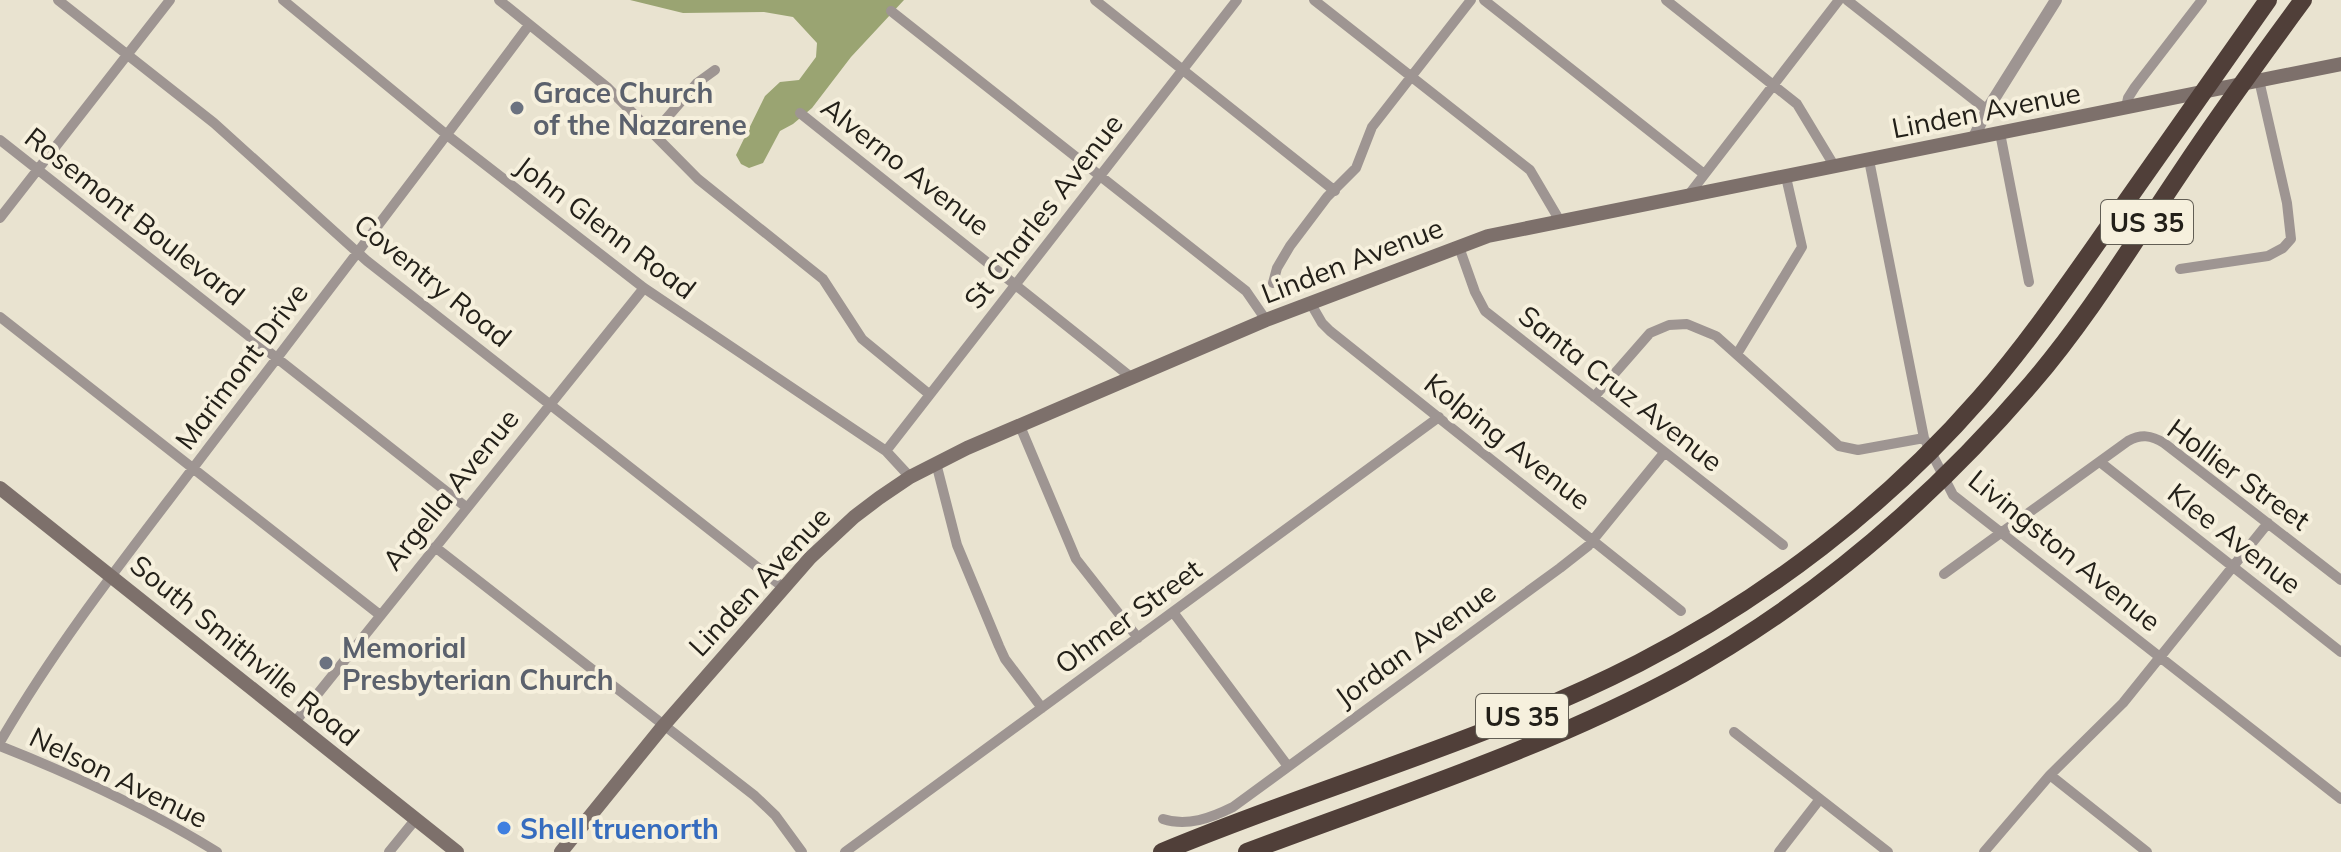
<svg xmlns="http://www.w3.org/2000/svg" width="2341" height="852" font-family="Mulish,sans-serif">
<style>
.forest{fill:#9aa472}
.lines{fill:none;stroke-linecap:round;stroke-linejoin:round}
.minor{stroke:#9e9592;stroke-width:10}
.tertiary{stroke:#9e9592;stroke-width:12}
.secondary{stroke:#7d706b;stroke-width:14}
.motorway{stroke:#503f39;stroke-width:18}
.worship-dot{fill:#6b7280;stroke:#f6f0dd;stroke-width:3}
.shop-dot{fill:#3f7fe0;stroke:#f6f0dd;stroke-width:3}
.labels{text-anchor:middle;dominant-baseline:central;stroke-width:8;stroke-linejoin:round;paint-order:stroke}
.shield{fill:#f6f0dd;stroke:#625e54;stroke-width:2}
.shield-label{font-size:26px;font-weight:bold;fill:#232019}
.worship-label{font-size:28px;font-weight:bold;fill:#5b616d;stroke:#f6f0dd;text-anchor:start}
.street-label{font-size:28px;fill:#232019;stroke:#f6f0dd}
.shop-label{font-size:28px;font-weight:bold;fill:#366cbe;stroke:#f6f0dd;text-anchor:start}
</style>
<rect width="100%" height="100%" fill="#e9e3d0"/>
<path class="forest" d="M630,0H904L851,57L812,108L793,124L780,131L763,163L749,168L741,164L736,155L765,96L780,82L799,80L816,57L817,43L793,17L764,12L683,13Z"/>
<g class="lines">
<path class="minor" d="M58,0L214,123L367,261L784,588
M283,0L447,135L644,288L886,451L910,477
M499,0L608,88L698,179L823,279L862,339L929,394
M1095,0L1335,191
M1314,0L1530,170L1560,221
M1484,0L1704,174
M1666,0L1797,104L1835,167
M1847,0L1987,110
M891,11L1246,291L1266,320
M2126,107L2128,98L2135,87L2202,0
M800,113L1132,378
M2000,133L2029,282
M653,134L697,83L715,70
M0,140L466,507
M1869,160L1924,438L1953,495L2341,799
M1687,197L1839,0
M0,218L170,0
M1459,247L1475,292L1485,311L1783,545
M2180,269L2268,256L2283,248L2291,239L2287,203L2259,80
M1273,283L1277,268L1290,246L1327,197L1356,168L1372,127L1471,0
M1311,304L1322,323L1330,331L1681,611
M0,317L380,615
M1737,354L1802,247L1786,177
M1594,397L1650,333L1669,325L1687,324L1716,336L1839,446L1858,450L1924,438
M1020,426L1076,559L1138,638
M886,451L1237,0
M2100,462L2341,652
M936,463L957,545L999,646L1005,659L1042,708
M435,547L755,796L775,815L802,852
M1944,574L2128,441C2141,434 2151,435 2164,443L2341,580
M1173,612L1287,765
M295,722L644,288
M1734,732L1888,852
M0,742C59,640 132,549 203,455C312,312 422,169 529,25
M0,746C76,776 148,809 217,852
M2050,775L2147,852
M1163,819C1187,827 1211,818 1233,807L1560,568L1588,546L1664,453
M389,852L415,820
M845,852L1439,417
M1779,852L1820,799
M1984,852L2050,775L2123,703L2268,523"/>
<path class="tertiary" d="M1974,137L1987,110L2056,0"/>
<path class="secondary" d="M0,488L457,852
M561,852L664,725L810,558L854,517L879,498L910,477L967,448L1266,320L1488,236L2341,64"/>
<path class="motorway" d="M1162,852C1320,786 1487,741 1639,663C1767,597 1885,507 1980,398C2029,342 2071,280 2114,219C2165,146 2217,73 2268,0
M1247,852C1392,797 1545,749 1682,674C1815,600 1932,499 2031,384C2087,319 2133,243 2181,172C2220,113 2261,57 2303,0"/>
</g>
<g class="worship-dot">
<circle cx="517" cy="108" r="8"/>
<circle cx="326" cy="663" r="8"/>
</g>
<circle class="shop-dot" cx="504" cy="828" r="8"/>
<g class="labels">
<g class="shield">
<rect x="2101" y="200" width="92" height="44" rx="6"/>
<rect x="1476" y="694" width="92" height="44" rx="6"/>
</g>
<g class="shield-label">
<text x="2147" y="222">US 35</text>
<text x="1522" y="716">US 35</text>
</g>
<g class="worship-label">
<text x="533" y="92">Grace Church<tspan x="533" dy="32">of the Nazarene</tspan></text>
<text x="342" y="647">Memorial<tspan x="342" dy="32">Presbyterian Church</tspan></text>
</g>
<g class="street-label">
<text transform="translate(1986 110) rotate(-11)">Linden Avenue</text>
<text transform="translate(906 166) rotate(38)">Alverno Avenue</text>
<text transform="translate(1043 211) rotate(-52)">St Charles Avenue</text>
<text transform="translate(135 216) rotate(38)">Rosemont Boulevard</text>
<text transform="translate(606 227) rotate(37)">John Glenn Road</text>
<text transform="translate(1352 260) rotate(-21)">Linden Avenue</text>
<text transform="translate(433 280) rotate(39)">Coventry Road</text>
<text transform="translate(241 366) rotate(-53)">Marimont Drive</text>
<text transform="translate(1621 388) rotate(38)">Santa Cruz Avenue</text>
<text transform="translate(1508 441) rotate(38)">Kolping Avenue</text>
<text transform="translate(2239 474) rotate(36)">Hollier Street</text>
<text transform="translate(450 489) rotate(-51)">Argella Avenue</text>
<text transform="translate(2235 538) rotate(38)">Klee Avenue</text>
<text transform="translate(2065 550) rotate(39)">Livingston Avenue</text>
<text transform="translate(759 581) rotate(-47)">Linden Avenue</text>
<text transform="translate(1128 616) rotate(-36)">Ohmer Street</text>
<text transform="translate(1415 644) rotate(-36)">Jordan Avenue</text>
<text transform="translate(245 650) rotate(39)">South Smithville Road</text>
<text transform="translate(119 777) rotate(26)">Nelson Avenue</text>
</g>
<g class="shop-label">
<text x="520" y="828">Shell truenorth</text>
</g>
</g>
</svg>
